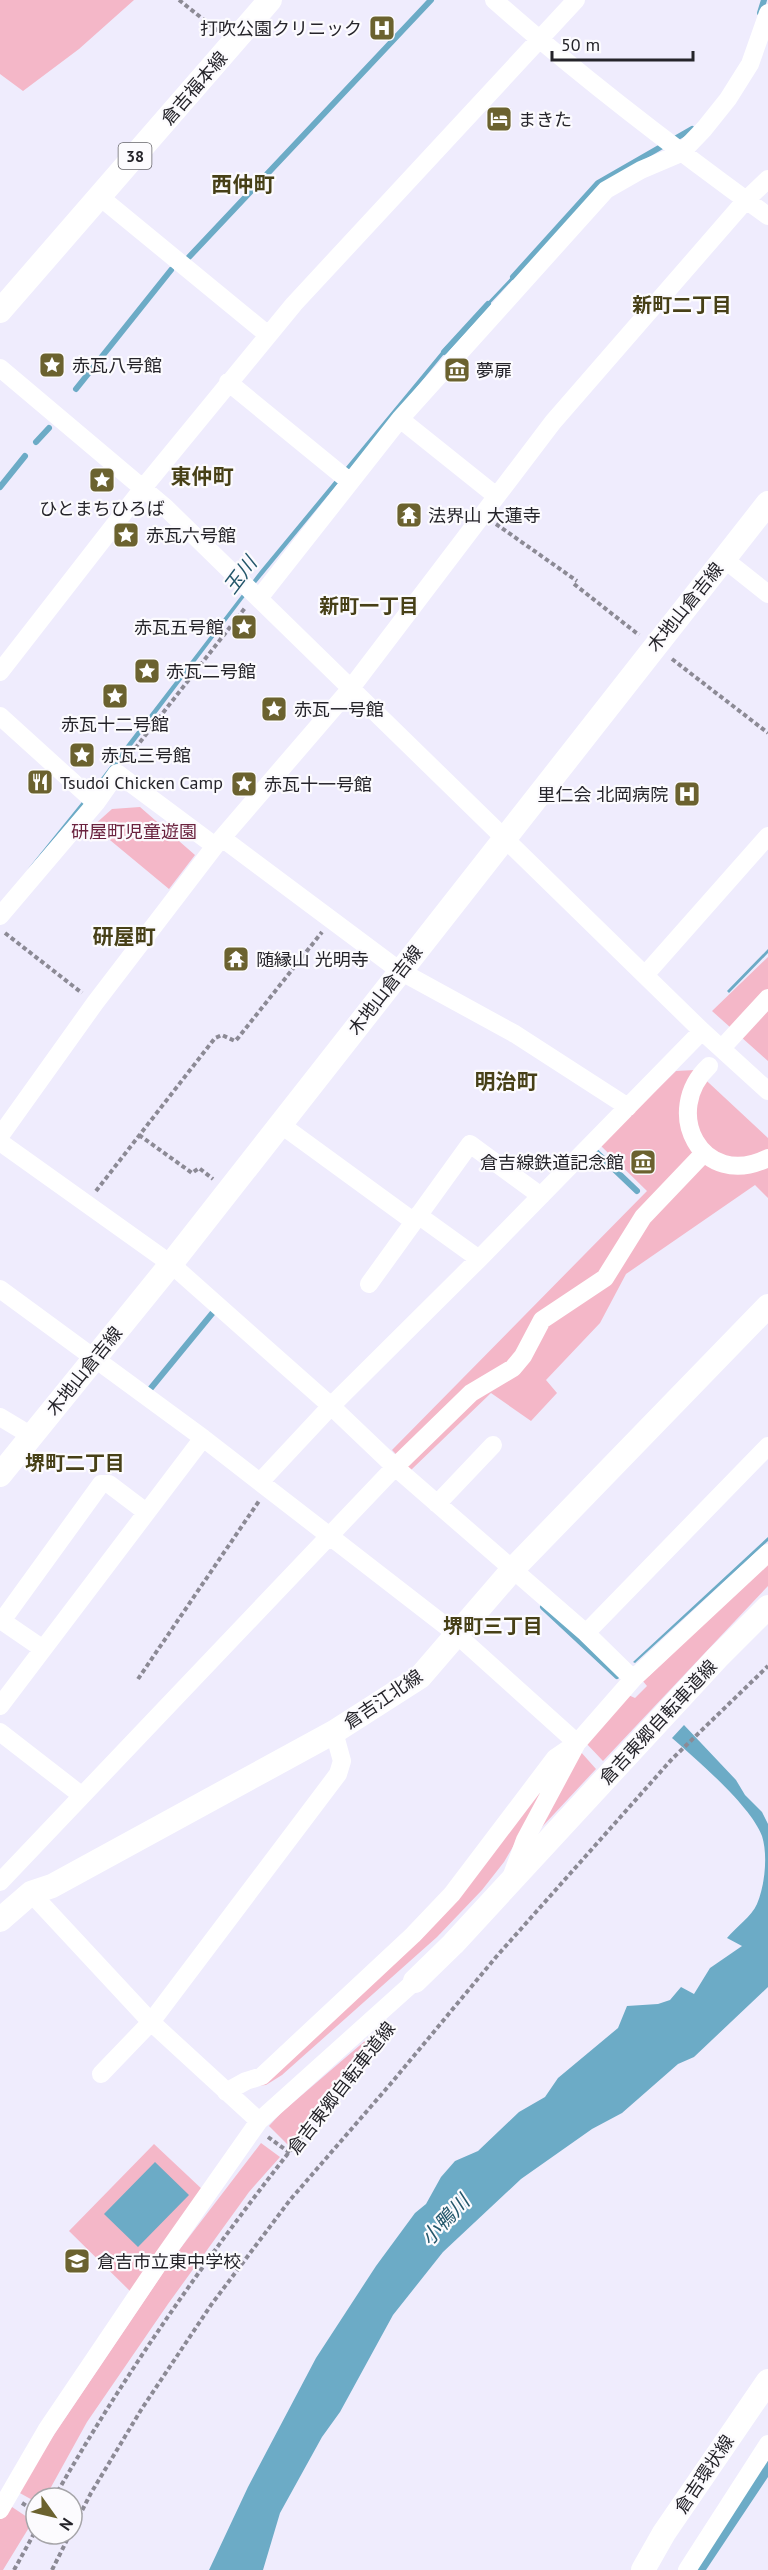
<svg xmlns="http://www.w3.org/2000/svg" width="768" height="2570" font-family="'PT Sans','Noto Sans JP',sans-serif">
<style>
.green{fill:#f4b7c8}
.water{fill:#6cabc6}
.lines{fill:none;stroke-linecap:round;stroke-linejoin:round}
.stream{stroke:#6cabc6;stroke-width:6}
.path{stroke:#8c8a95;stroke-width:4;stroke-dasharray:4.5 3;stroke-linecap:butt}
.minor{stroke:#fff;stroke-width:18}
.major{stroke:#fff;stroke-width:24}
.labels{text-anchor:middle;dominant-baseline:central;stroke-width:4.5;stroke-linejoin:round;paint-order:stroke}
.shield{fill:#fcfbfe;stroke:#66646a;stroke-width:1.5}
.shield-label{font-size:16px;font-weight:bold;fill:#25242a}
.poi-label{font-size:18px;fill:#25242a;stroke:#fcfbfe;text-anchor:start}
.street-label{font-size:18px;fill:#25242a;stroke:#fcfbfe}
.park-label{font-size:18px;fill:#6a223e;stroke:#fcfbfe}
.neighbourhood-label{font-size:20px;font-weight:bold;fill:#474017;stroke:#fcfbfe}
.water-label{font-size:20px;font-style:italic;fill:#24576b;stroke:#fcfbfe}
.quarter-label{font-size:21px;font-weight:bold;fill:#474017;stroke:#fcfbfe}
</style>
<rect width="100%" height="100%" fill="#efecfd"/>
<path class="green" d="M0,0H134L79,49L23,91L0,74Z
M140,807L195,855L169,889L93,826L112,809Z
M768,957V1061L712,1011Z
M695,1070L768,1138V1198L755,1185L626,1274L600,1323L546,1380L557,1393L531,1421L491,1393L411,1470L392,1450L647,1191L600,1145L676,1071Z
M768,1562V1586L603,1761L585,1742L626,1694L635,1698L647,1686L642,1680L646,1674L649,1676Z
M580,1751L596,1769L541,1828Z
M558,1762L525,1826L504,1862L482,1890L437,1937L282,2075L266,2085L248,2087L313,2037Z
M373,2034L375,2038L371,2046L288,2145L269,2126L281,2113Z
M261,2143L280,2157L249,2192L168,2304L87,2422L45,2498H36V2502L18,2492L35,2463L173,2258Z
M154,2144L204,2191L132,2293L69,2231Z
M9,2505L33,2521L3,2570H0V2519Z"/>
<path class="water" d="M518,270L520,272L485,309L483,307Z
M446,346L449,348L243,599L112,772L27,870L98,782L260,571Z
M768,949V953L729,993L727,991Z
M768,1537V1541L635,1663L633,1662Z
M684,1725L736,1780L745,1795L762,1812L768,1824V1987L694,2057L678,2064L622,2113L592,2129L521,2179L443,2252L393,2315L340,2412L322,2437L280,2513L263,2570H209L248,2487L316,2358L376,2266L415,2213L426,2204L441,2177L455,2161L478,2151L519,2112L545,2097L558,2078L618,2028L627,2006L658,2004L670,2000L681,1987L694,1994L710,1968L742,1946L727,1938C735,1928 752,1916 757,1904C765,1885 768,1855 762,1836C751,1806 697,1760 672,1738Z
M155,2162L189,2195L138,2247L104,2214Z
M768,2459V2477L706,2570H695Z"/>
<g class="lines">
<path class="stream" d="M760,13L764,0
M189,257L431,0
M513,277L598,183L692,129
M444,352L488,304
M76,389L171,270
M36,442L49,428
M0,487L25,456
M594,1150L637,1191
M151,1388L215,1310
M543,1607L617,1676"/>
<path class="path" d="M179,0L218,31
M496,524L577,581
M574,584L639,635
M672,659L768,733
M126,760L245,608
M5,933L82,993
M139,1135L192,1173L199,1168L213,1179
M96,1191L215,1038L222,1035L235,1041L238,1038L322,932
M138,1679L259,1501
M268,2137L290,2153
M54,2498C147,2334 260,2184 381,2038
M22,2503L36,2512
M72,2530L91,2493L141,2410L211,2305L290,2200L393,2081L496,1957L672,1759L768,1666
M14,2570L36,2530
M52,2570L70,2534"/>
<path class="minor" d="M494,0C581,77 674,148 768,216
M100,197L268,335
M0,368L166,508L702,1031L768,1091
M228,382L349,481
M400,419L495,495
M724,559L768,594
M260,597L400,419L606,190L641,170L681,153L704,129L728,99L750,64L768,13
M0,672L143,488L294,304L576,0
M0,716L96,803
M222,838L400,971L515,1034L628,1107
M0,916L96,803L117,773L215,846
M645,975L768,836
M722,1048L768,998
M709,1066C661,1111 701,1191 768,1158
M280,1124L413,1221
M0,1136L95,1003L215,846L351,688L553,422L746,200L768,179
M0,1142L171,1264L331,1406L395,1467L586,1633L633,1679
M418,1215L479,1259
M369,1284L470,1144L541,1196
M0,1289L203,1438L456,1634L577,1743L525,1840L512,1875
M0,1417L30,1435
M260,1482L331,1406L479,1259L702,1031
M437,1504L493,1445
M586,1633L768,1446
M43,1649L5,1623L4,1618L101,1484H109L146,1512
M0,1706L203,1438
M0,1732L81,1795
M0,1882L395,1467L471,1393L513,1368L523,1356L542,1320L605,1278L643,1217L704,1153
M31,1893L151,2022L259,2121
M101,2074L151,2022L338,1774L342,1761L334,1732
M226,2092L246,2081L262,2076L413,1935L452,1894L555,1758L577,1743L633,1679L768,1553
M0,2510L47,2429L157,2266L259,2121L415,1981
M687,2570L768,2444"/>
<path class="major" d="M0,311L270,0
M0,1475L171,1264L768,503
M0,1920L31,1893L52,1886L334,1732L420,1677L513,1569L768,1306
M415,1981L453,1944L717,1658L768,1607
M643,2570L664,2533L768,2381"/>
</g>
<defs>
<symbol id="hospital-square" viewBox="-11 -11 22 22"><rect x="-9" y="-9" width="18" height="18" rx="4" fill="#6b622f" stroke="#fcfbfe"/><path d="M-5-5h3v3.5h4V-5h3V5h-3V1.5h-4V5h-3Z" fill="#fff"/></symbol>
<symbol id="hotel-square" viewBox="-11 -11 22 22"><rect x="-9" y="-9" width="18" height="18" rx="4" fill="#6b622f" stroke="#fcfbfe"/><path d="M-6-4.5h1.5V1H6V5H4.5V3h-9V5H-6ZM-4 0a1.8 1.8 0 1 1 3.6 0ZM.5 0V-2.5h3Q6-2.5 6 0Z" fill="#fff"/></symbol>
<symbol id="sight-square" viewBox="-11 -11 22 22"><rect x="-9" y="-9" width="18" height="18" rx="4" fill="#6b622f" stroke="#fcfbfe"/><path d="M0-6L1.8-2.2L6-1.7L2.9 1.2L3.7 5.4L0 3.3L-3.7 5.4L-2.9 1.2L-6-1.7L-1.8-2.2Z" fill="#fff"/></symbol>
<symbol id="museum-square" viewBox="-11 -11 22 22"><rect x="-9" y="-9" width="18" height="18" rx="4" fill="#6b622f" stroke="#fcfbfe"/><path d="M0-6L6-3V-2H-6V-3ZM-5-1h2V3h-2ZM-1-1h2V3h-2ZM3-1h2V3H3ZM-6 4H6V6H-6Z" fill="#fff"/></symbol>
<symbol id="temple-square" viewBox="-11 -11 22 22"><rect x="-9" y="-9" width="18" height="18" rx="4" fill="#6b622f" stroke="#fcfbfe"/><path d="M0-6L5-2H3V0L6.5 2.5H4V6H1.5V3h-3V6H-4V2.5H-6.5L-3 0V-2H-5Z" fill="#fff"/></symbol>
<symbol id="restaurant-square" viewBox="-11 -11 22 22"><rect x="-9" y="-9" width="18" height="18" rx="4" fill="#6b622f" stroke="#fcfbfe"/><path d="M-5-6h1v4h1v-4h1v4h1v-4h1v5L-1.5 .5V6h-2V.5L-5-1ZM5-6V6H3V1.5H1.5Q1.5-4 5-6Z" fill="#fff"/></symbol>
<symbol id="school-square" viewBox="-11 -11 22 22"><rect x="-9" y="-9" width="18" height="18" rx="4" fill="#6b622f" stroke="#fcfbfe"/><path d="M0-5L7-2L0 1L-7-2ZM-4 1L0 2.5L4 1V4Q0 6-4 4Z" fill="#fff"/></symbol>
</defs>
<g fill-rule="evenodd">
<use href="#hospital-square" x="367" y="13" width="30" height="30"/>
<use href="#hotel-square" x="484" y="104" width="30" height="30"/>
<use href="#sight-square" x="37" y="350" width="30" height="30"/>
<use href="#museum-square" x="442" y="355" width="30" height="30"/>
<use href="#sight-square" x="87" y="465" width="30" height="30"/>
<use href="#temple-square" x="394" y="500" width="30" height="30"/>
<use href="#sight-square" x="111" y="520" width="30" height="30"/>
<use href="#sight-square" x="229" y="612" width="30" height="30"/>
<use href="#sight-square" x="132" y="656" width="30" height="30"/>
<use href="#sight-square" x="100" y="681" width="30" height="30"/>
<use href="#sight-square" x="259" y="694" width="30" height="30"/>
<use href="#sight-square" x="67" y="740" width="30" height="30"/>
<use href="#restaurant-square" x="25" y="767" width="30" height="30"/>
<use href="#sight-square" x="229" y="769" width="30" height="30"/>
<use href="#hospital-square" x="672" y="779" width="30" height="30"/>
<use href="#temple-square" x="221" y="944" width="30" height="30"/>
<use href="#museum-square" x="628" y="1147" width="30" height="30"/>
<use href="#school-square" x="62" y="2246" width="30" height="30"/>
</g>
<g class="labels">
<rect class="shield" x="118.5" y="143" width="33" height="26" rx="4.5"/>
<g class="shield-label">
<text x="135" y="156">38</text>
</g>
<g class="poi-label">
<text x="362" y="28" text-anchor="end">打吹公園クリニック</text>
<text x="518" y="119">まきた</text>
<text x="72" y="365">赤瓦八号館</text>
<text x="476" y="370">夢扉</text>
<text x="102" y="508" text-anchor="middle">ひとまちひろば</text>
<text x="428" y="515">法界山 大蓮寺</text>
<text x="146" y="535">赤瓦六号館</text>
<text x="224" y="627" text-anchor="end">赤瓦五号館</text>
<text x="166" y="671">赤瓦二号館</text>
<text x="294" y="709">赤瓦一号館</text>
<text x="115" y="724" text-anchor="middle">赤瓦十二号館</text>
<text x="101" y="755">赤瓦三号館</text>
<text x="60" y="782">Tsudoi Chicken Camp</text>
<text x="264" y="784">赤瓦十一号館</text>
<text x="668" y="794" text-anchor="end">里仁会 北岡病院</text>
<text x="256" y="959">随縁山 光明寺</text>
<text x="624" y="1162" text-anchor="end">倉吉線鉄道記念館</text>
<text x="97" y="2261">倉吉市立東中学校</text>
</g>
<g class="street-label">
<text transform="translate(194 88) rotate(-49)">倉吉福本線</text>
<text transform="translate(685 607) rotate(-51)">木地山倉吉線</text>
<text transform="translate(385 990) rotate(-52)">木地山倉吉線</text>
<text transform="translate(84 1371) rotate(-51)">木地山倉吉線</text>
<text transform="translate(383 1699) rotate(-34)">倉吉江北線</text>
<text transform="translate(658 1722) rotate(-47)">倉吉東郷自転車道線</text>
<text transform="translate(341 2088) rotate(-52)">倉吉東郷自転車道線</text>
<text transform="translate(704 2474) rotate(-56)">倉吉環状線</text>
</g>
<g class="park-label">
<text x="134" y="831">研屋町児童遊園</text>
</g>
<g class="neighbourhood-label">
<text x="682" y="305">新町二丁目</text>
<text x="369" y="606">新町一丁目</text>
<text x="75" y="1463">堺町二丁目</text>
<text x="493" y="1626">堺町三丁目</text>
</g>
<g class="water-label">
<text transform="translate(240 575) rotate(-53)">玉川</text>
<text transform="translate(445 2220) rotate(-47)">小鴨川</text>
</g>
<g class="quarter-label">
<text x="243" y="184">西仲町</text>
<text x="202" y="476">東仲町</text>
<text x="124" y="936">研屋町</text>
<text x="506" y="1081">明治町</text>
</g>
</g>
<g transform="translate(54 2516) rotate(124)"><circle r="28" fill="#fcfbfe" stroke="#a6a5a9" stroke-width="1.5"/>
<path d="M0-4.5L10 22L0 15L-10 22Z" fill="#6b622f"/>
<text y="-9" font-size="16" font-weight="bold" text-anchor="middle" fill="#25242a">N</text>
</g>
<path d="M552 51v9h141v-9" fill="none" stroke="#25242a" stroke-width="3"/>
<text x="561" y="51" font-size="18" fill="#25242a" stroke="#fcfbfe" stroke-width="4.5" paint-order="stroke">50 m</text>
</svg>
